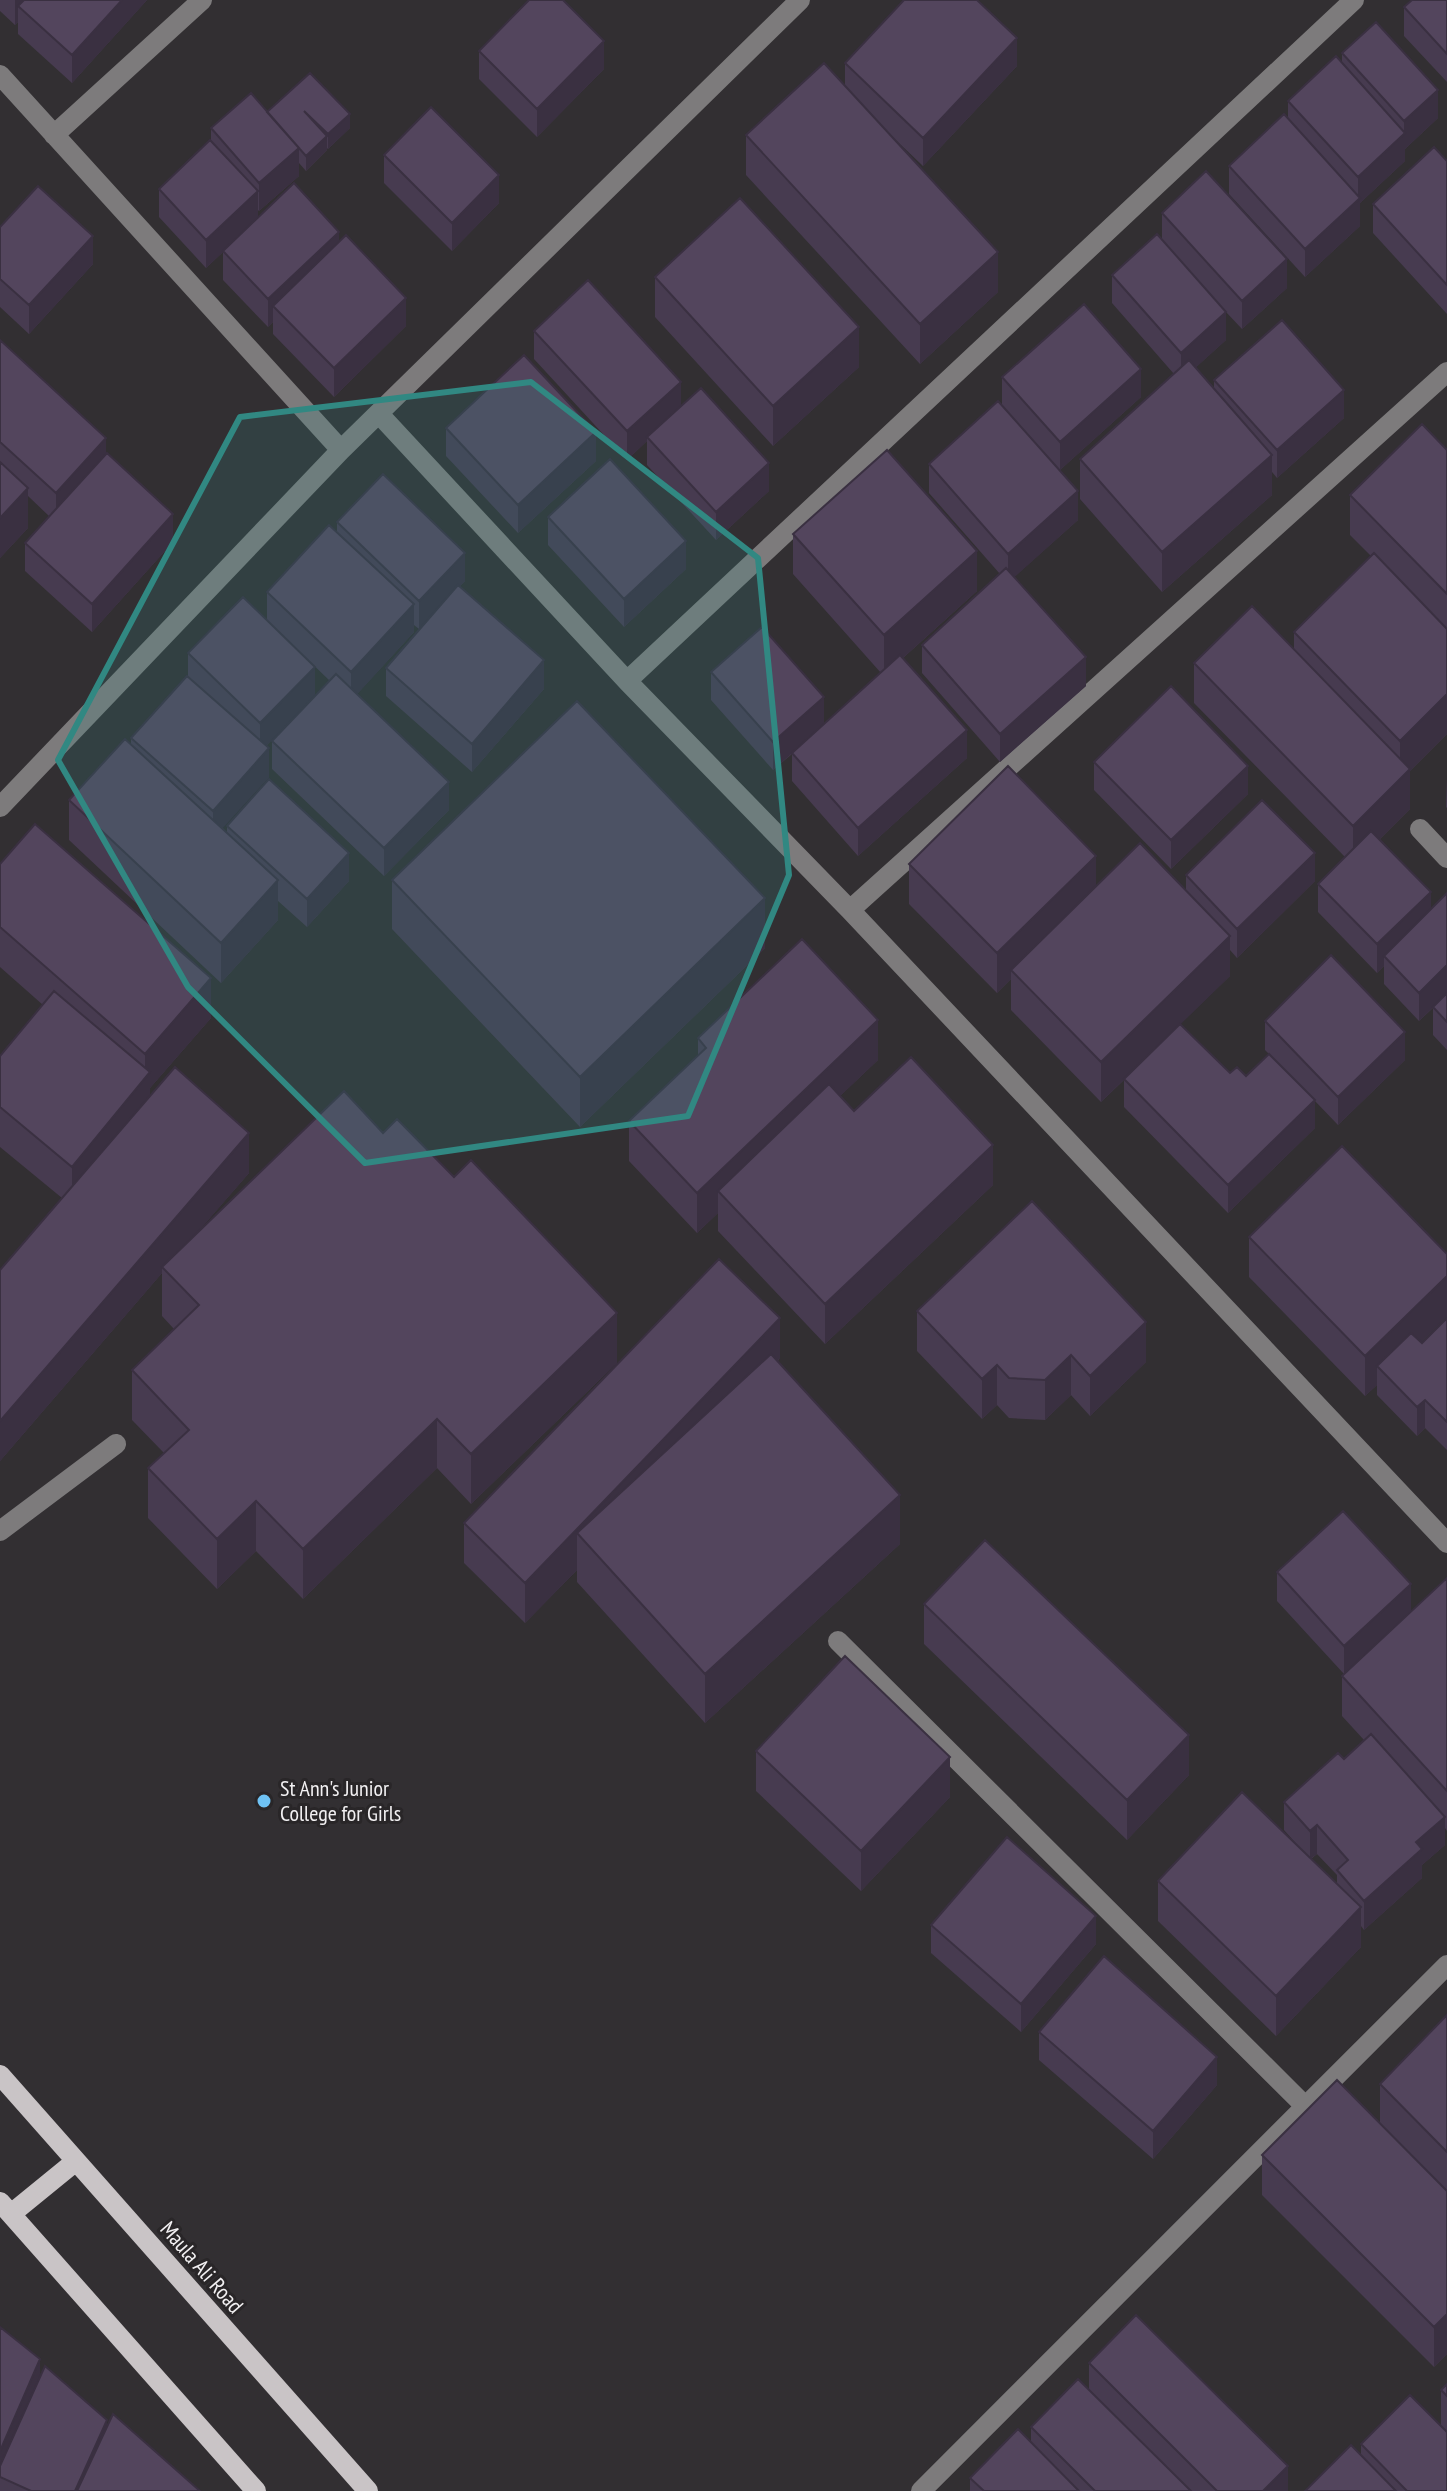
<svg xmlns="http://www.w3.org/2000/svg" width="1447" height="2491" font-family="'PT Sans Narrow',sans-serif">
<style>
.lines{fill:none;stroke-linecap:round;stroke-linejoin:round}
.minor{stroke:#7d7b7c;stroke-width:20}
.major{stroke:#c9c4c6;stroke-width:20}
.wall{fill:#473b50;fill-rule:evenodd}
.shaded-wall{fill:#3a3041}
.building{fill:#53455d;stroke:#3a3041;stroke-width:2}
.marked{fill:#318882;fill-opacity:0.2;stroke:#318882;stroke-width:6;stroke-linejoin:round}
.poi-dot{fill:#6fc2f4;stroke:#292628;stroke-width:3}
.labels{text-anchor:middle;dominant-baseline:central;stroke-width:6;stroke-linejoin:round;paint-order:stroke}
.poi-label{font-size:22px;fill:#f2f0f2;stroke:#292628;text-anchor:start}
.street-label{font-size:22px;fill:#f2f0f2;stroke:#292628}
</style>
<rect width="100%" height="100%" fill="#322f32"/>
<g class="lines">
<path class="minor" d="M0,75L341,450
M54,135L202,0
M380,415L627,681L850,910L1447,1543
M627,681L1354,0
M0,807L341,450L800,0
M1420,829L1447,858
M850,910L1447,372
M0,1531L116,1444
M838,1641L1305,2106
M921,2491L1447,1965"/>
<path class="major" d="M0,2075L368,2491
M0,2202L256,2491
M11,2214L76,2161"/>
</g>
<path class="wall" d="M0,0H147L72,83L18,34V22L15,25L0,11Z
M1447,0V82L1404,36V7Z
M479,51L604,69L537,137L479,79Z
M1342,53L1438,118L1405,149V161L1360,203V226L1305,277L1229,194V166L1288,119V101L1342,63Z
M845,63L1017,66L923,166L882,127L998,292L920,364L746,175V135L845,87Z
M267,112L350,128L328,149L327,148V150L306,171L299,163V176L259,211L258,210V217L339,241L406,326L334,397L273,334V322L268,327L223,280V252L206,268L159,217V189L211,141V128Z
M384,155L499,203L452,251L384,183Z
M1447,161V314L1373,233V204Z
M1162,213L1287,288L1242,329L1226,312V340L1195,368L1214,389V380L1344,418L1277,478L1272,472V495L1162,592L1080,499V459L1174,374L1112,303V275L1162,239Z
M0,227L93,264L29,334L0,307Z
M655,277L859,367L773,446L655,317Z
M534,331L681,406L769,491L716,540L647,465V441L627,460L534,359Z
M0,340L106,454L173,542L92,632L25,571V543L49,516L28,496V528L0,558Z
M1002,377L1141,397L1060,470L1002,406Z
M446,428L596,461L518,533L446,456Z
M1447,450V734L1410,771V809L1380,839L1431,909L1447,894V1050L1433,1035V1008L1419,1021L1384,984V966L1377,973L1318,912V884L1345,857L1194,703V663L1294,650V632L1371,556L1350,535V495Z
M929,464L1078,520L1014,577L1086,686L1000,762L922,673V645L1000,574L929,493Z
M548,517L686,569L624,627L548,545Z
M337,522L465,581L460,586L544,689L472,772L386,696V668L419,629L414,625V632L357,694L449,810L384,876L272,769V741L330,681L276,629L315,696L266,746L269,777L222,828L227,833V826L349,881L307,927L278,901V920L221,983L69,840V800L131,745V738L188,677V653L267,620V592L337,532Z
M793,534L977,591L903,658L967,758L858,856L792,781V754L773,770L711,700V672L824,724L881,673L793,574Z
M1094,762L1248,794L1171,869L1094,790Z
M1447,778V808L1446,807Z
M0,864L211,1018L150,1088V1096L249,1173L195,1235L383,1133L617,1363L471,1504L437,1468L303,1599L256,1551L217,1589L148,1518V1468L164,1453L132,1420V1370L174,1329L162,1316V1273L0,1461V1270L62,1198L0,1147V1056L43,1005L0,967Z
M909,864L1096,886L1186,890V875L1315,881L1237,958L1230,950V976L1180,1024L1230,1073L1246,1076L1269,1054L1265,1050V1021L1405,1060L1338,1125L1315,1101V1128L1228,1213L1124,1107V1080L1101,1102L1011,1010V979L997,993L909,904Z
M392,880L765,948L580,1127L392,929Z
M698,1038L878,1060L840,1096L854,1111L993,1185L825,1344L718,1231V1213L697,1233L629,1161V1121L698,1056Z
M1249,1237L1447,1316L1421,1342L1422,1343L1447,1318V1450L1425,1428L1417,1436L1377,1395V1385L1365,1396L1249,1277Z
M917,1311L1146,1362L1090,1416L1071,1395L1045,1420L1009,1418L997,1405L982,1419L917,1351Z
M780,1358L778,1361L900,1544L705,1723L577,1582V1570L525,1623L464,1563V1523Z
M1277,1572L1411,1612L1447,1578V1831L1445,1828V1845L1422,1865V1878L1364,1930L1361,1926V1947L1276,2036L1158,1921V1881L1300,1848L1284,1830V1802L1344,1759L1364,1740L1342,1716V1676L1344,1674L1277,1601ZM1317,1854L1337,1875V1884L1311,1859Z
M924,1604L1189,1775L1127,1840L924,1644Z
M756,1751L950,1797L861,1891L756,1791Z
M931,1925L1096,1944L1021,2032L931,1953Z
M1447,2015V2354L1434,2367L1262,2195V2155L1380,2123V2084Z
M1039,2032L1217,2085L1153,2159L1039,2060Z
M0,2327L40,2377L107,2428L200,2491H0Z
M1089,2363L1288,2491H970V2478L1031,2443V2427L1089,2389Z
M1447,2384V2491H1305L1361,2455V2444L1441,2426V2390Z"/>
<path class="shaded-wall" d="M15,0H38L18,6V22L15,25Z
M122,0H147L72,83V55Z
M1017,38V66L923,166V138Z
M604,41V69L537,137V109Z
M1438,90V118L1405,149V161L1360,203V226L1305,277V249L1358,200V177L1404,133V121Z
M350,114V128L328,149V134Z
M327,136V150L306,171V156Z
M299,148V176L259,211V183Z
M499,175V203L452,251V223Z
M258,191V219L206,268V240Z
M339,232V260L273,306V322L268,327V299Z
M93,236V264L29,334V305Z
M998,252V292L920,364V324Z
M1287,259V288L1242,329V301Z
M406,298V326L334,397V368Z
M1226,312V340L1181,381V353Z
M859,327V367L773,446V406Z
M1141,369V397L1060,470V442Z
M681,382V410L647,437V441L627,460V431Z
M1344,390V418L1277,478V450Z
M596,432V461L518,533V505Z
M106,438V466L56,522V493Z
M1272,455V495L1162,592V552Z
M769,463V491L716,540V512Z
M28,488V528L0,558V518Z
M1078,491V520L1008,583V554Z
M173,514V542L92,632V604Z
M686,541V569L624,627V599Z
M977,551V591L884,675V635Z
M465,553V581L419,629V601Z
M414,604V632L351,701V672Z
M1086,657V686L1000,762V734Z
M544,660V689L472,772V744Z
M315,667V696L260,752V723Z
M1447,694V734L1410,771V809L1353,866V826L1400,779V741Z
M824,697V725L773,770V742Z
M967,730V758L858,856V828Z
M269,748V777L213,839V811Z
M1248,766V794L1171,869V840Z
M449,782V810L384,876V848Z
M349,853V881L307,927V899Z
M1315,853V881L1237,958V929Z
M1096,856V896L1011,970V979L997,993V953Z
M278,880V920L221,983V943Z
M1431,892V920L1384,956V966L1377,973V944Z
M765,898V948L580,1127V1077Z
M1230,936V976L1101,1102V1062Z
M1447,965V994L1419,1021V993Z
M211,978V1018L150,1088V1112L72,1207V1167L145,1078V1054Z
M878,1020V1060L729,1202L718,1191V1213L697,1233V1193Z
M1405,1032V1060L1338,1125V1097Z
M1315,1100V1128L1228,1213V1185Z
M249,1133V1173L165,1270L162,1267V1273L0,1461V1421Z
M993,1145V1185L825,1344V1304Z
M1447,1276V1316L1386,1376L1377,1366V1385L1365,1396V1356Z
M617,1313V1363L471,1504V1454Z
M780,1318V1358L594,1552L577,1533V1570L525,1623V1583Z
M1146,1322V1362L1090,1416V1376Z
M1071,1355V1395L1045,1420V1380Z
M997,1365V1405L982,1419V1379Z
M1425,1400V1428L1417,1436V1407Z
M437,1419V1468L303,1599V1549Z
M900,1495V1544L705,1723V1674Z
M256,1501V1551L217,1589V1539Z
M1411,1584V1612L1344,1674V1646Z
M1189,1735V1775L1127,1840V1800Z
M950,1757V1797L861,1891V1851Z
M1445,1817V1845L1422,1865V1878L1364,1930V1901L1416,1842Z
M1317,1825V1854L1310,1859V1831Z
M1361,1907V1947L1276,2036V1996Z
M1096,1916V1944L1021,2032V2004Z
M1217,2057V2085L1153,2159V2131Z
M1447,2314V2354L1434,2367V2327Z
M40,2359V2387L0,2477V2451Z
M107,2420V2448L88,2491H75Z
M1288,2466V2491H1263Z"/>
<path class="building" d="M24,0H122L72,55L18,6Z
M529,0H563L604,41L537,109L479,51Z
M904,0H977L1017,38L923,138L845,63Z
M1412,0H1447V54L1404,7Z
M1376,22L1438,90L1404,121L1342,53Z
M1336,56L1405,133L1358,177L1288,101Z
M824,63L998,252L920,324L746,135Z
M310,73L350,114L328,134L304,111L327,136L306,156L267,112Z
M251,93L299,148L259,183L211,128Z
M431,107L499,175L452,223L384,155Z
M1284,114L1360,198L1305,249L1229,166Z
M210,140L258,191L206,240L159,189Z
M1434,147L1447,161V285L1373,204Z
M1206,171L1287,259L1242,301L1162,213Z
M294,183L339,232L268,299L223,251Z
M38,186L93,236L29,305L0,279V227Z
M740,198L859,327L773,406L655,277Z
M1157,234L1226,312L1181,353L1112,275Z
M346,235L406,298L334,368L273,306Z
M588,280L681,382L627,431L534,331Z
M1084,304L1141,369L1060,442L1002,377Z
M1282,320L1344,390L1277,450L1214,380Z
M0,340L106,438L56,493L0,442Z
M524,355L596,432L518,505L446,428Z
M1189,360L1272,455L1162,552L1080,459Z
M701,388L769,463L716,512L647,437Z
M998,401L1078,491L1008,554L929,464Z
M1422,424L1447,450V594L1350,495Z
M887,450L977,551L884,635L793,534Z
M107,453L173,514L92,604L25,543Z
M610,459L686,541L624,599L548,517Z
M0,462L28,488L0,518Z
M383,474L465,553L419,601L337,522Z
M329,525L414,604L351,672L267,592Z
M1374,553L1447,629V694L1400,741L1294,632Z
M1006,568L1086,657L1000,734L922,645Z
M458,585L544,660L472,744L386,668Z
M243,597L315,667L260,723L188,653Z
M1252,606L1410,769L1353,826L1194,663Z
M762,627L824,697L773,742L711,672Z
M900,655L967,730L858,828L792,753Z
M336,674L449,782L384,848L272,741Z
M187,676L269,748L213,811L131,738Z
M1171,686L1248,766L1171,840L1094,762Z
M577,701L765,898L580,1077L392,880Z
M125,739L278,880L221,943L69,800Z
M1008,766L1096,856L997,953L909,864Z
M269,779L349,853L307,899L227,826Z
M1262,800L1315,853L1237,929L1186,875Z
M35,824L211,978L145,1054L0,927V864Z
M1371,831L1431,892L1377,944L1318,884Z
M1140,843L1230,936L1101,1062L1011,970Z
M1447,893V965L1419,993L1384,956Z
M802,939L878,1020L697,1193L629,1121L706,1048L698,1038Z
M1331,955L1405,1032L1338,1097L1265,1021Z
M54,991L150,1072L72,1167L0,1107V1056Z
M1447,993V1022L1433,1007Z
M1180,1024L1230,1073L1237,1067L1246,1076L1269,1054L1315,1100L1228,1185L1124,1079Z
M911,1057L993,1145L825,1304L718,1191L829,1084L854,1111Z
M175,1067L249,1133L0,1421V1270Z
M344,1091L383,1133L397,1119L454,1177L471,1160L617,1313L471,1454L437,1419L303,1549L256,1501L217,1539L148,1468L189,1430L132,1370L199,1305L162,1267Z
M1342,1146L1447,1254V1276L1365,1356L1249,1237Z
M1032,1201L1146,1322L1090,1376L1071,1355L1045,1380L1009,1378L997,1365L982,1379L917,1311Z
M719,1259L780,1318L525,1583L464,1523Z
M1447,1318V1422L1425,1400L1417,1407L1377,1366L1411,1333L1422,1343Z
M771,1354L900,1495L705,1674L577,1533Z
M1343,1511L1411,1584L1344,1646L1277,1572Z
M985,1540L1189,1735L1127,1800L924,1604Z
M1447,1578V1791L1342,1676Z
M845,1656L950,1757L861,1851L756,1751Z
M1371,1734L1445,1817L1416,1842L1422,1849L1364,1901L1337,1870L1348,1860L1317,1825L1310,1831L1284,1802L1338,1753L1344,1759Z
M1242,1792L1361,1907L1276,1996L1158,1881Z
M1007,1837L1096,1916L1021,2004L931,1925Z
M1104,1956L1217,2057L1153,2131L1039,2032Z
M1447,2015V2152L1380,2084Z
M1337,2080L1447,2191V2314L1434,2327L1262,2155Z
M1136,2315L1288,2466L1263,2491H1217L1089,2363Z
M0,2327L40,2359L0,2451Z
M45,2366L107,2420L75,2491H31L0,2477V2466Z
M1078,2379L1191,2491H1095L1031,2427Z
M1447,2384V2396L1441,2390Z
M1410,2395L1447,2432V2491H1407L1361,2444Z
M113,2414L200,2491H77Z
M1018,2429L1079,2491H984L970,2478Z
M1351,2445L1396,2491H1305Z"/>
<path class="marked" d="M531,382L758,558L789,875L688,1116L365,1163L188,987L58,760L240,417Z"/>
<circle class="poi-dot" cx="264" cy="1801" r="8"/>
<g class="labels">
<g class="poi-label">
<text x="280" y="1788">St Ann's Junior<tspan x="280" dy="25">College for Girls</tspan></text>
</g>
<g class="street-label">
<text transform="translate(202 2267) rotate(49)">Maula Ali Road</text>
</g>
</g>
</svg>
